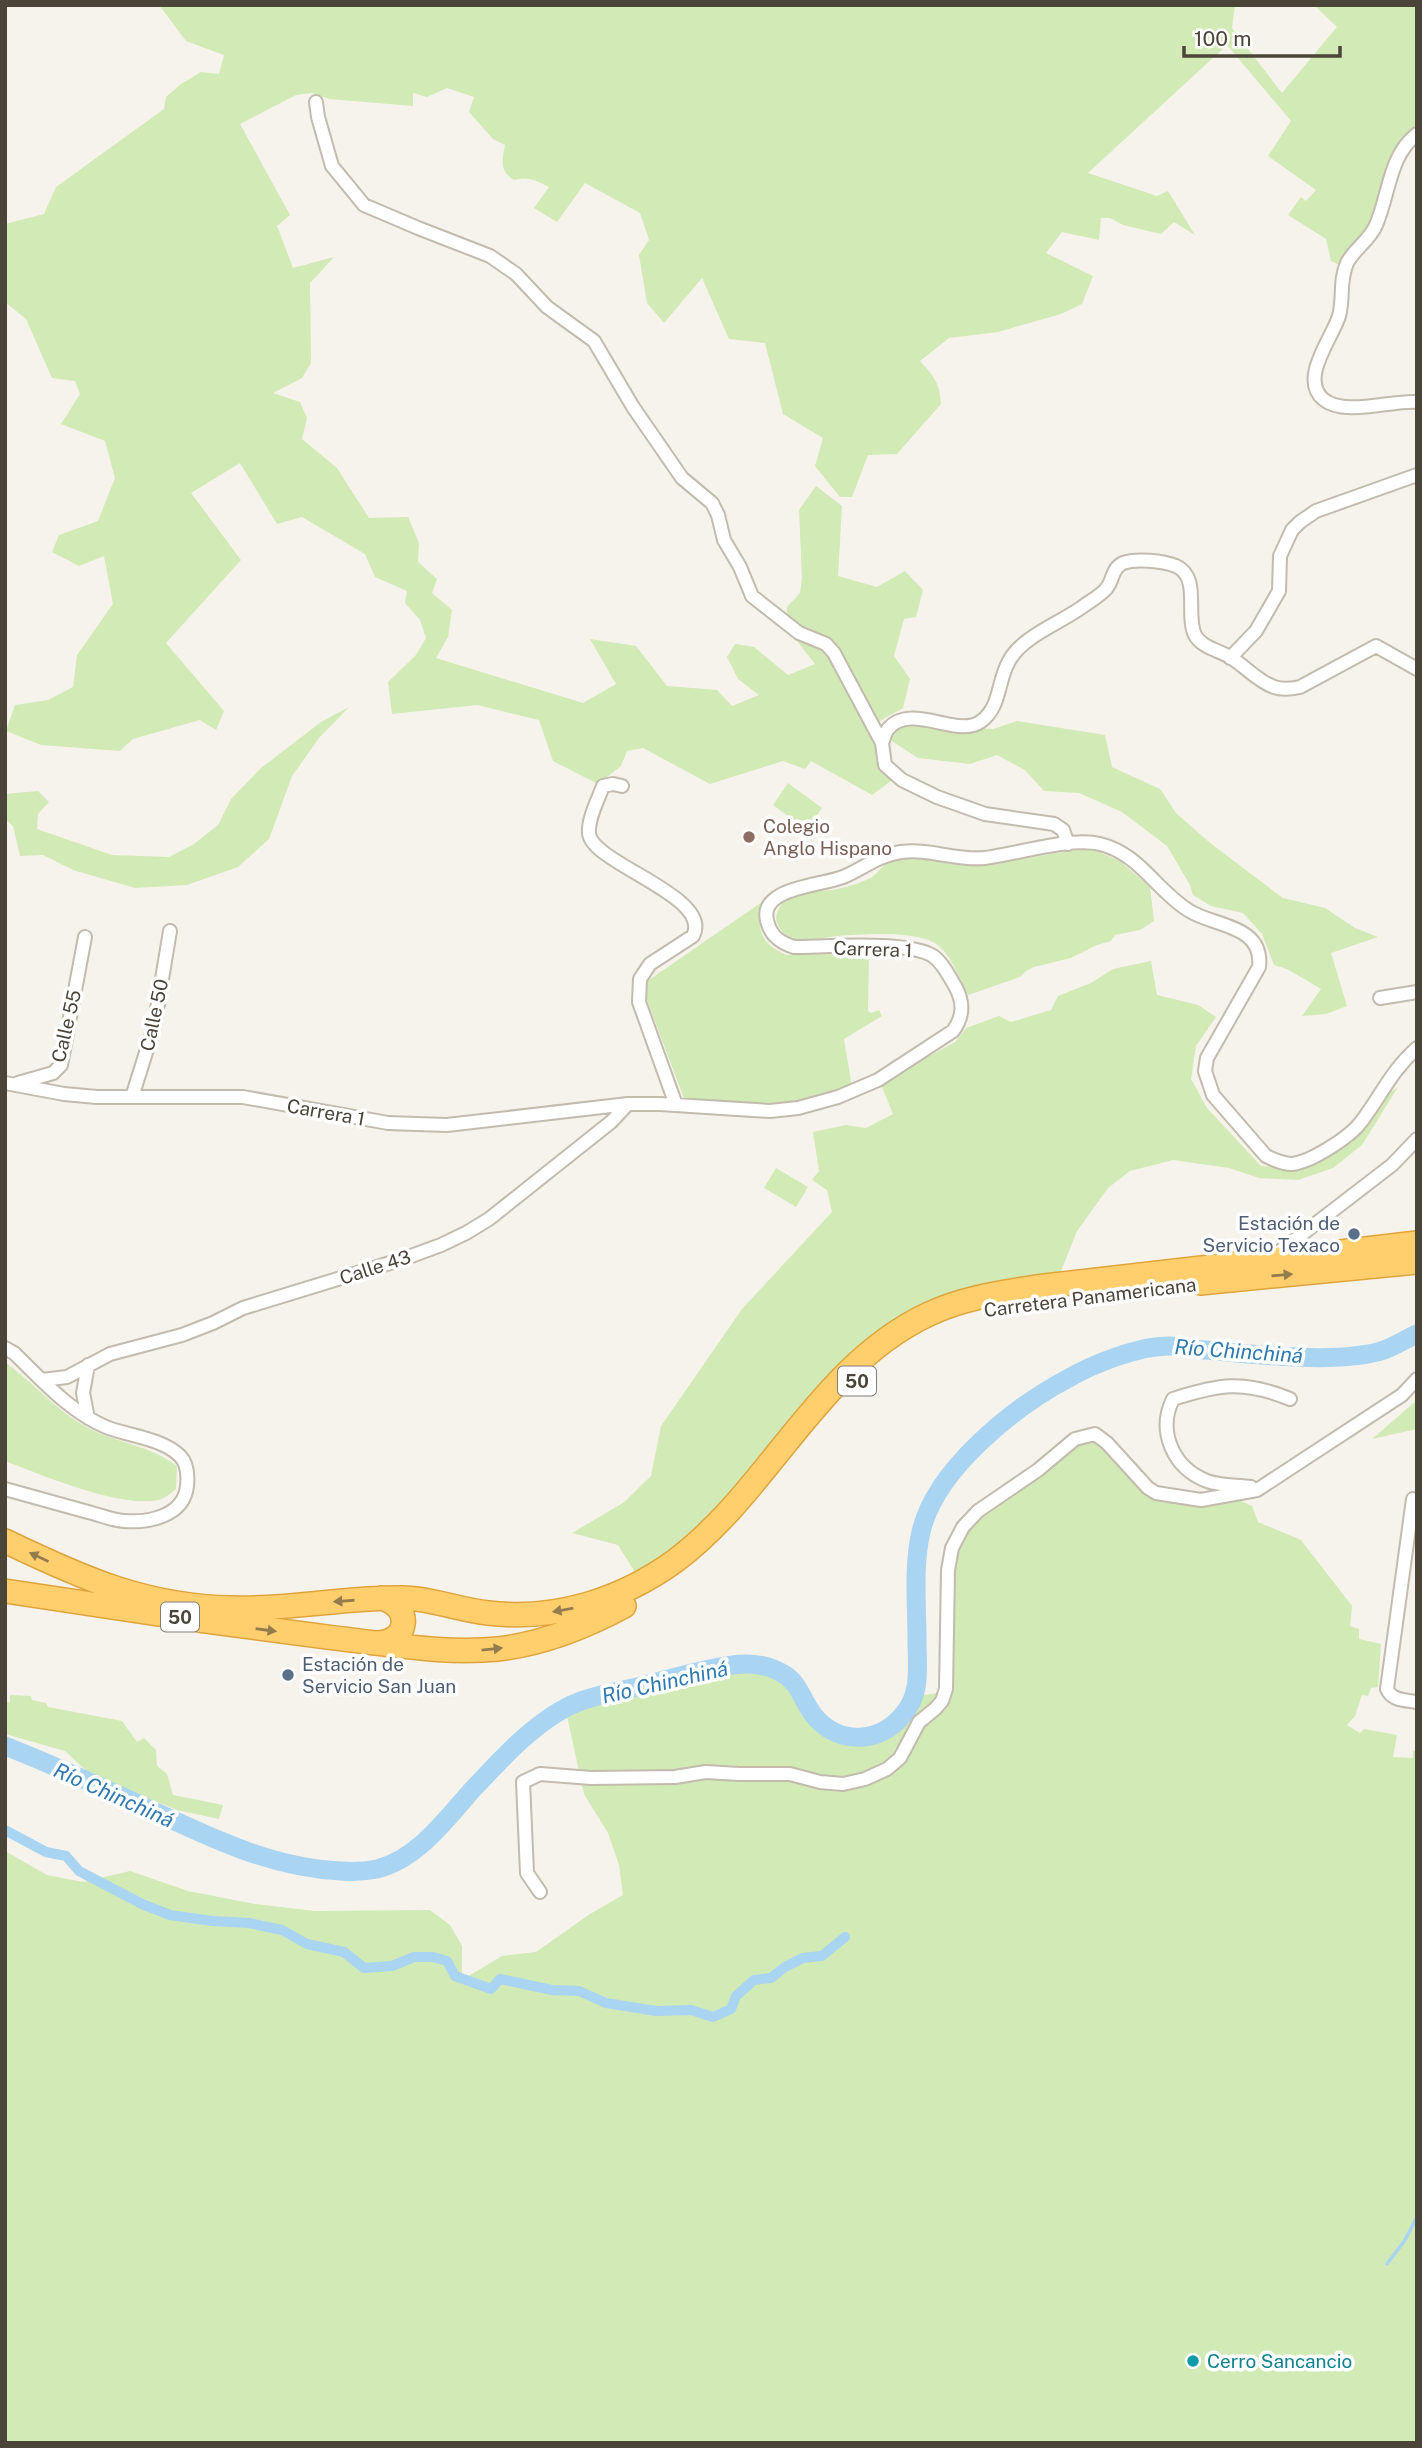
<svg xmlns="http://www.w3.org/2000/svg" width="1422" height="2448" font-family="'Public Sans',sans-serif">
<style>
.green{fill:#d2eab5}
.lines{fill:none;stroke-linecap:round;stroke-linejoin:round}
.stream{stroke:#a9d4f2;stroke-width:3.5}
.canal{stroke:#a9d4f2;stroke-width:10}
.river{stroke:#a9d4f2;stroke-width:19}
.street-casing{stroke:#c2bbae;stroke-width:16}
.highway-casing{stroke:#e0a43c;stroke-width:26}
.street{stroke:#fff;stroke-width:12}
.highway{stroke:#ffcf6e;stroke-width:23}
.oneway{fill:#937c4e}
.education-dot{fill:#8d6e63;stroke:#fff;stroke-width:2.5}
.service-dot{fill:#5c6f8a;stroke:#fff;stroke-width:2.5}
.culture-dot{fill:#0f9aa8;stroke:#fff;stroke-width:2.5}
.labels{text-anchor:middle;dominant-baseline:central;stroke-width:7;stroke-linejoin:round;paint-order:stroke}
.shield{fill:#fff;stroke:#817c74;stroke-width:2}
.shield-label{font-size:18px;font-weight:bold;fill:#4b4439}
.education-label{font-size:19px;fill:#785e54;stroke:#fff;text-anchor:start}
.street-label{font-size:19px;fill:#4b4439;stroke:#fff}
.service-label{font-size:19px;fill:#4e5e75;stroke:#fff;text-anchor:end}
.culture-label{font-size:19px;fill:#0d838f;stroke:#fff;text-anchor:start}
.water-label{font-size:21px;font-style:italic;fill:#2e7ab2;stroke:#fff}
</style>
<rect width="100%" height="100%" fill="#f6f3ec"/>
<path class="green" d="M159,5H1235L1232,28L1282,93L1337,27L1314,5H1417V130L1372,225L1342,266L1331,261L1326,239L1288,215L1301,197L1306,201L1316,190L1268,156L1291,121L1227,45L1088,173L1157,196L1168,191L1195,235L1174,222L1161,234L1123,225L1110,218H1101L1099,240L1062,232L1046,253L1093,276L1082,304L1061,314L998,332L949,338L920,361C933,375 940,383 941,404L897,454L868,455L852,497H840L815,466L823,438L783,414L765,343L729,339L702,278L664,323L647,303L639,255L649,240L640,213L585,183L557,222L534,208L549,187C536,180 528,176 514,180C499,170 502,161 505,145L493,139L469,112L474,97L447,88L427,97L413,93V106L329,99L312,93L296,95L240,124L290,215L277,226L293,268L334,257L310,283L311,363L302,378L273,393L300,402L307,418L302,439L337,468L369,518L408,517L419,543L418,562L437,579L432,593L452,610L448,637L436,658L583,703L616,684L590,639L636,646L667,686L717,690L732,706L759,695L738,679L727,657L735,644L754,647L788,675L815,664L786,627L787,607L800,593L802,578L799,510L816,486L842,506L838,576L877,587L905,571L923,590L916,617L904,619L894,656L910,679L903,708L878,722L877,740L895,778L872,795L811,761L805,769L783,761L710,784L643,748L627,751L621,766L598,784L553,761L539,720L477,705L392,714L388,682L416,655L426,638L420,620L405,603L407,591L375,577L365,554L302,517L277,524L240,463L191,493L241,560L166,643L224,711L216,730L200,720L133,739L120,751L41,745L6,731L15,705L48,700L73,687L77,655L113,604L104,556L79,566L52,552L59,535L98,521L115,478L105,441L61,424L80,394L75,381L52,378L26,319L5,302V224L44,214L56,187L164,109L166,97L181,84L201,72L219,74L224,55L186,41Z
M349,707L319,738L292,776L269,839L238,867L187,885L135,888L73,870L43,855L20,856L13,826L5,819V794L38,791L49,802L38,814L37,829L112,855L169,857L194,844L218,825L231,799L261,768L321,722Z
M1017,721L1105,735L1112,767L1160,789L1176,813L1209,842L1283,898L1325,908L1355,928L1378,937L1331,953L1347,1006L1326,1014L1302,1016L1321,989L1287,969L1274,965L1262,934L1243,913L1211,906L1193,895L1190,885L1167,846L1122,812L1079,793L1044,791L1025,770L997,755L970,764L918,758L887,738L901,726L993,729Z
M788,783L822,808L807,830L773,805Z
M1092,849L1120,861L1150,887L1154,921L1140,930L1115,935L1111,941L1097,945L1071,958L1034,967L1026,971L1020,977L968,995C959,978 951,952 933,942C911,931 863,934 838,936C825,937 809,942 796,940C785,938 773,924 777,913C786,889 812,892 832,890C844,888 862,883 872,877C882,870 884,861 897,859C925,854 954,866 982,864C1019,862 1055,851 1092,849Z
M762,902C757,930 759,943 787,955L869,953L868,1011L871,1013L879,1010L882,1016L844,1039L852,1087L798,1104L770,1107L685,1101L647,1000L646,982Z
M1151,961L1157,995L1198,1005L1216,1017L1196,1046L1191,1079L1207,1108L1261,1166L1297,1169L1329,1155L1361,1132L1386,1095L1398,1087L1362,1145L1333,1168L1298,1180L1259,1178L1229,1168L1173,1160L1130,1171L1108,1188L1077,1231L1060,1274L927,1308L700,1531L638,1577L618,1545L572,1533L623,1503L651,1476L661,1426L742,1309L832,1212L827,1190L812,1180L819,1171L813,1132L846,1125L866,1128L893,1114L882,1087L913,1065L955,1042L966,1028L999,1016L1011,1022L1051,1010L1058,996L1091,983L1113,969Z
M776,1168L808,1187L796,1207L764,1188Z
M5,1362C35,1384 58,1413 92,1430C121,1444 149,1445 177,1466L176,1489C171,1493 164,1499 158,1500C119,1508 42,1475 5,1461Z
M1417,1400V1429L1372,1439Z
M1085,1433C1105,1441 1115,1462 1130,1478C1137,1485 1146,1489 1155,1493L1239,1500L1252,1506L1258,1522L1301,1540L1352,1606L1350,1626L1359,1629V1639L1381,1644L1378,1687L1371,1688L1368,1696L1362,1695L1355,1716L1347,1725L1360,1733L1364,1729L1397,1735L1393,1757L1413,1758V1751H1417V2443H5V1851L47,1875L83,1882L130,1871L188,1891L255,1904L315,1911L430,1910L450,1925L462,1946V1980L502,1956L536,1952L590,1914L623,1895L619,1865L608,1833L584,1794L565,1707C601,1694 730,1657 763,1664C799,1672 796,1698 817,1719C833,1736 863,1746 885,1732C898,1724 908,1708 916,1696L946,1692V1560L966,1523L1067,1436Z
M10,1695L31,1696L32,1700L46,1703L48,1707L122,1721L137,1742L144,1738L156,1750L157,1766L167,1774L173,1795L223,1805L219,1819L177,1810L91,1775L65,1751L5,1734V1703L10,1702Z"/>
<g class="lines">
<path class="stream" d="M1387,2264L1405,2240L1417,2217"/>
<path class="canal" d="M5,1830L46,1852L66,1856L79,1871L142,1904L170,1915L212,1921L249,1923L282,1930L307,1944L344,1952L364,1968L392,1966L414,1957H433L447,1961L455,1976L491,1989L500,1979L552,1990L579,1991L606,2003L656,2011L691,2010L713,2017L731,2009L736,1996L754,1980L771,1978L785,1967L803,1958L822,1956L845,1937"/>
<path class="river" d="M5,1746C59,1767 110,1791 162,1815C220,1842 276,1868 341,1871C352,1872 367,1871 377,1869C418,1859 447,1818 473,1789C500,1761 526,1731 560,1711C582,1697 612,1693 637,1687C666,1680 695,1671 725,1666C746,1662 767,1663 785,1675C800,1684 804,1705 816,1718C840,1745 879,1743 902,1716C922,1694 917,1668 917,1640C917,1605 913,1566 921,1532C935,1470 1013,1408 1067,1379C1093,1364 1138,1346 1169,1346C1181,1346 1193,1349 1205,1350C1253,1354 1339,1365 1384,1350C1395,1346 1406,1339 1417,1334"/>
<defs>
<path id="street" d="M316,102L318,117L332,166L364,205L418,228L490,256L516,274L547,307L594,341L633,407L682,478L712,503L718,515L724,540L740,567L752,596L799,633L826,644L834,653L882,743L885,765L902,780L937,797L985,814L1054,824L1063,830L1068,844
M1417,134C1389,155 1389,196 1376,225C1370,240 1354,249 1347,263C1339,281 1344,298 1339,316C1333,337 1299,378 1323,399C1344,417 1391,400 1417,402
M1230,658L1256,631L1279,591L1280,556L1292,530L1300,522L1316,511L1417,475
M882,743C884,739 885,732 888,729C910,702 958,738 980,722C1001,708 997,682 1009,661C1022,636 1063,622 1085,605C1092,600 1101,595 1106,589C1114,580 1111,569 1123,563C1136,558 1163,561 1176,566C1201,577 1185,615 1195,635C1201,647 1218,650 1230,657C1245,666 1257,681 1274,687C1282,690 1291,689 1300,687L1376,646L1417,669
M622,786L613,784L603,786C598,800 588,818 589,833C590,863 714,896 693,936L650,964L640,979L639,1002L676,1105
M1380,998L1417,992
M5,1083L64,1094L97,1097H243L388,1123L416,1124L447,1125L628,1104H660L770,1111L798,1108L838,1097L878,1080L953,1031C964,1016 964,1002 955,986C949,976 943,963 933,956C909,940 825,947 794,947C781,943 772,937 768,924C755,887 821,886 843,877C862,869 879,855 901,852C929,848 956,861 985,858C1017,854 1070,837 1100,844C1140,854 1156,890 1188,910C1213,927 1264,924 1259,967L1207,1058L1205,1071L1213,1095L1266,1156C1274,1160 1283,1164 1292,1164C1311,1162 1350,1137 1361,1122C1381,1096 1391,1071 1417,1048
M18,1083L53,1073L61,1065L85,937
M132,1097L154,1027L170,931
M1275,1255L1392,1165L1417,1139
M5,1348L14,1353C42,1380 69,1411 106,1427C128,1436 162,1438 180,1456C187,1463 188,1476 187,1486C184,1516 149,1523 124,1521C112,1520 100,1515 88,1512C60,1504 33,1497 5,1489
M88,1365L83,1393L88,1418
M42,1380L67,1377L110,1354L182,1335L213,1323L243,1308L403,1259L441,1245L466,1233L489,1219L611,1122L628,1104
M1251,1487C1237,1485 1220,1486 1207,1481C1173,1468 1157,1431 1173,1399C1219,1384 1244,1380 1290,1399
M1417,1500L1413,1499L1387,1689C1392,1701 1405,1700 1417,1702
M540,1892L527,1873L523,1782L540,1774L591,1778L675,1777L706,1772L739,1774H790L820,1782L843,1784L865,1779L887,1769L900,1758L919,1722L935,1709L942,1701L946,1689L948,1570L952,1548L963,1527L978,1511L1038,1470L1075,1439L1095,1434L1107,1443L1148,1488L1156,1493L1201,1500L1257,1490L1402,1395L1417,1379"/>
<path id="highway" d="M1200,1283L1417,1262
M5,1541C82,1578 146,1607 233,1608C289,1610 345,1597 402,1598C431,1598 459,1610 488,1613C555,1621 621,1600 675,1561C770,1490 818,1366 929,1314C963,1298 999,1293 1036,1287L1417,1243
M5,1591L158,1614
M199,1620C258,1628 316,1636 375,1643C416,1648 456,1653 498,1649C541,1644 585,1627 624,1606
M375,1643C409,1644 414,1606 381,1598"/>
</defs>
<use href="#street" class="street-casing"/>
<use href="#highway" class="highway-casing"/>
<use href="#street" class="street"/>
<use href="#highway" class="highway"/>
</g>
<defs><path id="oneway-solid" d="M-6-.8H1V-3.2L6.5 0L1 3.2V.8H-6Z" transform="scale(1.75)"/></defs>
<g class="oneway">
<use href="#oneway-solid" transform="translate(1282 1275) rotate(-5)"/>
<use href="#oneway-solid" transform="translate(39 1557) rotate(-155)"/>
<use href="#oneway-solid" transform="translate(344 1601) rotate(176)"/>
<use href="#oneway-solid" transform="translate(563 1610) rotate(170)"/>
<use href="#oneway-solid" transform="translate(266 1630) rotate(8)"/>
<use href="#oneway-solid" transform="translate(492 1649) rotate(-6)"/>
</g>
<circle class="education-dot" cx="749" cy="837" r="7"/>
<g class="service-dot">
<circle cx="1354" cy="1234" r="7"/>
<circle cx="288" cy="1675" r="7"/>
</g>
<circle class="culture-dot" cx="1193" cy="2361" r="7"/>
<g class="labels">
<g class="shield">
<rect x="838" y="1366.5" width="38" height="29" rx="5"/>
<rect x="161" y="1602.5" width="38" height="29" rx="5"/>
</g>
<g class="shield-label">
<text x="857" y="1381">50</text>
<text x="180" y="1617">50</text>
</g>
<g class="education-label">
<text x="763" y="826">Colegio<tspan x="763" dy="22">Anglo Hispano</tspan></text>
</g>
<g class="street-label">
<text transform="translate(873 949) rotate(2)">Carrera 1</text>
<text transform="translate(154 1015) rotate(-78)">Calle 50</text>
<text transform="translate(66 1026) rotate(-77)">Calle 55</text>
<text transform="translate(326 1112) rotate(10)">Carrera 1</text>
<text transform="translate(375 1267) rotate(-18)">Calle 43</text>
<text transform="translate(1090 1297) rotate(-7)">Carretera Panamericana</text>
</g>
<g class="service-label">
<text x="1340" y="1223">Estación de<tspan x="1340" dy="22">Servicio Texaco</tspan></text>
<text x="302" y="1664" text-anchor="start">Estación de<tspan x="302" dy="22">Servicio San Juan</tspan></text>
</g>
<g class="culture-label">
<text x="1207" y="2361">Cerro Sancancio</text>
</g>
<g class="water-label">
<text transform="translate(1239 1351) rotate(4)">Río Chinchiná</text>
<text transform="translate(665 1682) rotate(-13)">Río Chinchiná</text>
<text transform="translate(114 1795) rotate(24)">Río Chinchiná</text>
</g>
</g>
<rect width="1422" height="2448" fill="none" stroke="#4b4439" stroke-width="14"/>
<path d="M1184 46v10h156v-10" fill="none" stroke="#4b4439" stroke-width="3.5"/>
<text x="1194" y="46" font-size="21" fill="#4b4439" stroke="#ffffff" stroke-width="5" paint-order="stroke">100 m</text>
</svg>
